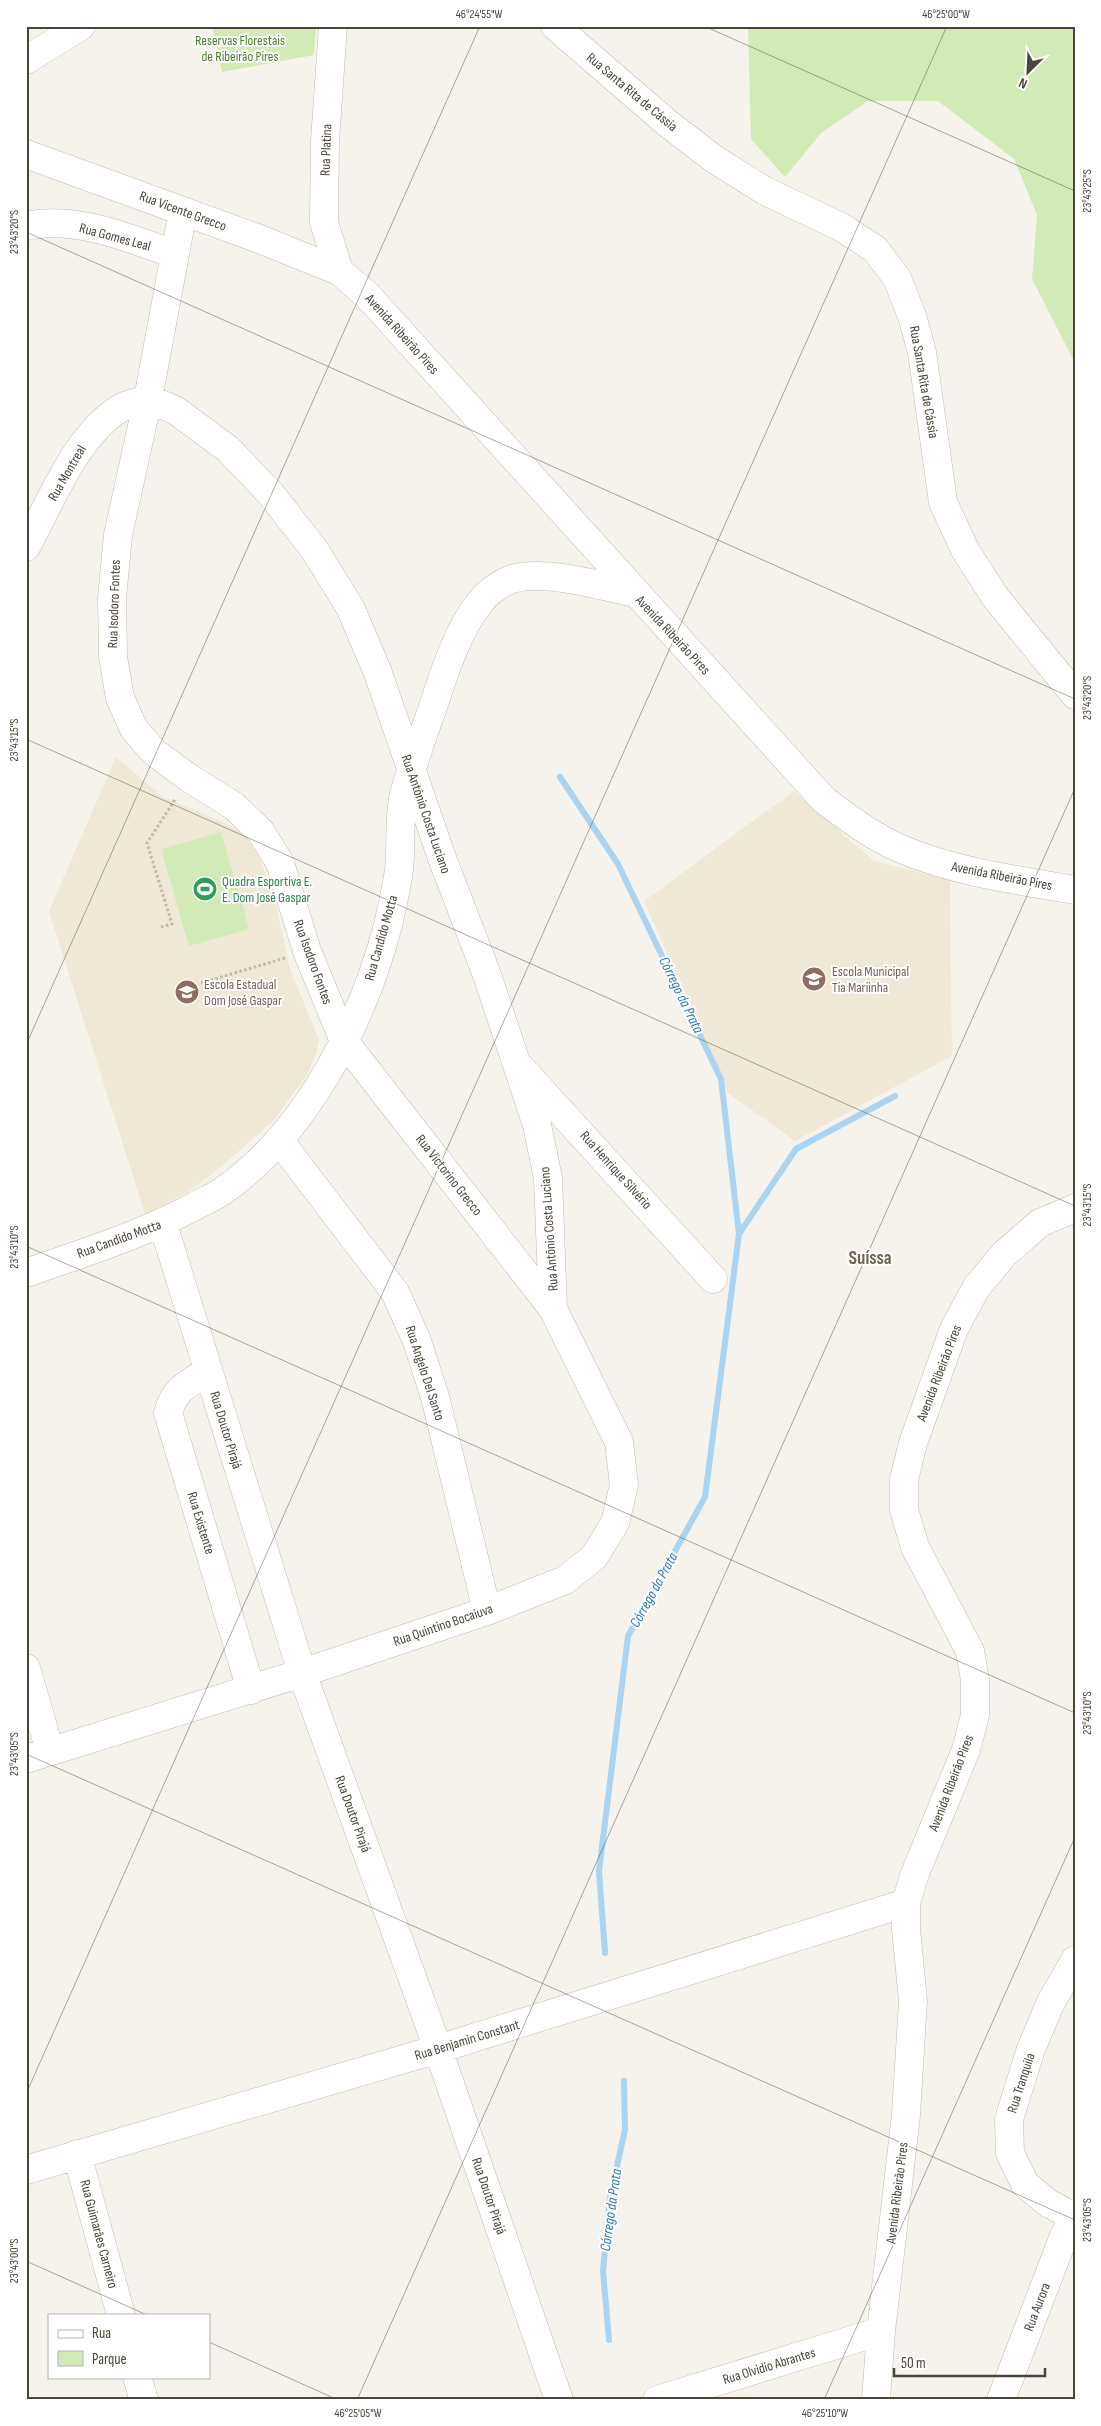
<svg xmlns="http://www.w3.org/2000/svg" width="1101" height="2426" font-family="'Sofia Sans Condensed',sans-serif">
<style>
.education{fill:#efe8d6}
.green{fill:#d2eab5}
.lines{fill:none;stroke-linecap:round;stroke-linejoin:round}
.stream{stroke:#a9d4f2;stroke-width:6}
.minor-casing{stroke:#c2bbae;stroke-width:29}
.path{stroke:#c4b79f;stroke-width:3;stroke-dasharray:2.5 2.5;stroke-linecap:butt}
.minor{stroke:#fff;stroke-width:28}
.ticks{fill:none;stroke:#4b4439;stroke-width:1;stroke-opacity:0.45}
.labels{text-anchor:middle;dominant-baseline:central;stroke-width:4;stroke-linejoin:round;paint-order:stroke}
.park-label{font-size:14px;fill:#4a7f2a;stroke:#fff}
.street-label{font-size:14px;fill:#4b4439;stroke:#fff}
.leisure-label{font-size:14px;fill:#27864d;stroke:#fff;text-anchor:start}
.education-label{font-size:14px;fill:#785e54;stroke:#fff;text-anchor:start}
.water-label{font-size:15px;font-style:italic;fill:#2e7ab2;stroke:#fff}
.district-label{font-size:19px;font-weight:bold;fill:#6e6250;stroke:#fff}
.neatline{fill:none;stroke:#4b4439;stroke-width:2}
.ticks-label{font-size:12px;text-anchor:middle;fill:#4b4439}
</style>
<rect width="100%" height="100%" fill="#f6f3ec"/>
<path class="education" d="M116,757L162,796L229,825L245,836L258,854L274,895L290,969L319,1040L316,1054L307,1075L273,1121L217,1170L186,1193L145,1214L49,911Z
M794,791L874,861L950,880L952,1056L795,1141L728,1093L644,901Z"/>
<path class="green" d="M212,26H316L314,55L222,72Z
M748,26H1075V363L1032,279L1037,215L1014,159L938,101H868L821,133L785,177L751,139Z
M221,832L249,929L189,946L161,849Z"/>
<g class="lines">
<path class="stream" d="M560,777L618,864L721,1079L739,1234L705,1497L628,1636L599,1871L605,1953
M739,1234L796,1149L895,1096
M609,2340L603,2271L610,2197L625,2130L624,2081"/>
<defs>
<path id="minor" d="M333,26L325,141L324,222L339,271
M555,26L666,122L714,159L765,191L841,227L875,249L897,278L912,316L922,352L943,502L965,550L996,598L1075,695
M26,60L81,26
M26,154L257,238L339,271L367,295L824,800C848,818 873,837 901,849C956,872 1016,880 1075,890
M26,226C74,215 129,238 174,254
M26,547C51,502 75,437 119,409C127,404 139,402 148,399L175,410L228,449L270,493L314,549L351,609L378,673L442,858L487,975L537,1125L548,1178L553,1309
M521,1068L713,1279
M279,1140L395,1292L417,1341L435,1397L487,1611
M163,1224L302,1673L438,2049L559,2400
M26,1273C83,1253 141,1235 195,1206C204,1201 215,1197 224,1190C307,1132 363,1021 388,925C392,907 397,887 399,869C402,844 398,819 404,794C413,764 423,734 434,704C445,670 458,629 481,601C488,592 501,583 512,579C544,569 603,586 635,593
M207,1371C188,1384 174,1389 168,1413L251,1690
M26,1668L50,1751
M26,1759L302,1673L487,1611L565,1580L594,1557L615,1523L624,1485L619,1442L553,1309L344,1041L307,951L280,863L261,832L234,806L189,778L154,752L134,729L120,698L113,657L112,598L118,535L148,399L183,211
M77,2154L121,2315
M26,2170L438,2049L906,1903
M1074,2217L1048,2203L1025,2184L1010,2153L1009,2119L1031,2049L1050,2004L1075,1960
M137,2377L144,2400
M657,2400L881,2331
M876,2400L881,2331L906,2115L913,2001L906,1929V1903L914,1876L966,1750L975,1715V1680L970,1651L915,1547L904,1510V1480L913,1443L954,1329L976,1288L1004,1254L1040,1223L1075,1208
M1001,2400L1064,2236L1075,2216"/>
</defs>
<use href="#minor" class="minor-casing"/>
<path class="path" d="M161,927L172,924L147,843L176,798
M201,983L285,958"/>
<use href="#minor" class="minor"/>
</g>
<path class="ticks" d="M704,26L1075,191M26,232L1075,699M26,739L1075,1206M26,1045L480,26M26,1246L1075,1713M26,1754L1075,2220M26,2094L947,26M26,2261L147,2315M209,2342L338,2400M357,2400L1075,788M824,2400L1075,1837"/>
<defs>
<symbol id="stadium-disc" viewBox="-11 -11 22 22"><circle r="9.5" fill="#2e9e5b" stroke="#fff"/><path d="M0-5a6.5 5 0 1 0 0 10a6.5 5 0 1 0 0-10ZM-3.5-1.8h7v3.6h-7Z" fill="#fff"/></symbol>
<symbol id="school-disc" viewBox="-11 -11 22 22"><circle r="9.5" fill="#8d6e63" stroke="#fff"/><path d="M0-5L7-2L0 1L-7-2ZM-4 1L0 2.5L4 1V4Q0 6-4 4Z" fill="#fff"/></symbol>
</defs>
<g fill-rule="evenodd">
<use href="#stadium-disc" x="191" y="875" width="28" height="28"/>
<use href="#school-disc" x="800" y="965" width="28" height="28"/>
<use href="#school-disc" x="173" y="978" width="28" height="28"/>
</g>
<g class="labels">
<g class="park-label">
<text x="240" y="40">Reservas Florestais<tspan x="240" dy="16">de Ribeirão Pires</tspan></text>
</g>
<g class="street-label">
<text transform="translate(632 92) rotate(40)">Rua Santa Rita de Cássia</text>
<text transform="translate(326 150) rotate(-88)">Rua Platina</text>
<text transform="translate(183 211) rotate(20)">Rua Vicente Grecco</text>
<text transform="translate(115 237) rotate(15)">Rua Gomes Leal</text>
<text transform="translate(402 334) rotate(48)">Avenida Ribeirão Pires</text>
<text transform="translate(924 382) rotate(80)">Rua Santa Rita de Cássia</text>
<text transform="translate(67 473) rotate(-60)">Rua Montreal</text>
<text transform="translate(114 604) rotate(-88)">Rua Isodoro Fontes</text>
<text transform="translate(673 635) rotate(47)">Avenida Ribeirão Pires</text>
<text transform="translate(426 814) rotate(71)">Rua Antônio Costa Luciano</text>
<text transform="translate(1002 876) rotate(11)">Avenida Ribeirão Pires</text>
<text transform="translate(381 938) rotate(-74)">Rua Candido Motta</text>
<text transform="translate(313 962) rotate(70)">Rua Isodoro Fontes</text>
<text transform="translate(616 1170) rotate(48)">Rua Henrique Silvério</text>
<text transform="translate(449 1175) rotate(52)">Rua Victorino Grecco</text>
<text transform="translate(549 1229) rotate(-94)">Rua Antônio Costa Luciano</text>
<text transform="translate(119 1239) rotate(-20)">Rua Candido Motta</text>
<text transform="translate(425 1373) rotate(72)">Rua Angelo Del Santo</text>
<text transform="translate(939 1373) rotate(-69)">Avenida Ribeirão Pires</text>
<text transform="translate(226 1430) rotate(73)">Rua Doutor Pirajá</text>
<text transform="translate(201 1523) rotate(73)">Rua Existente</text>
<text transform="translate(443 1625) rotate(-19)">Rua Quintino Bocaiuva</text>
<text transform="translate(951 1783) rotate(-69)">Avenida Ribeirão Pires</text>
<text transform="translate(353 1814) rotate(70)">Rua Doutor Pirajá</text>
<text transform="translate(467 2040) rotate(-17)">Rua Benjamin Constant</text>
<text transform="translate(1021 2083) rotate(-72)">Rua Tranquila</text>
<text transform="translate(897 2193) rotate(-83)">Avenida Ribeirão Pires</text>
<text transform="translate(489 2196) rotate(71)">Rua Doutor Pirajá</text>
<text transform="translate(99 2234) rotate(75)">Rua Guimarães Carneiro</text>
<text transform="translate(1037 2307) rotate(-69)">Rua Aurora</text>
<text transform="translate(769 2366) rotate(-17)">Rua Olvidio Abrantes</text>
</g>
<g class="leisure-label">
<text x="222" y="881">Quadra Esportiva E.<tspan x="222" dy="16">E. Dom José Gaspar</tspan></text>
</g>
<g class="education-label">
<text x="832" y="971">Escola Municipal<tspan x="832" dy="16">Tia Mariinha</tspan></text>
<text x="204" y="984">Escola Estadual<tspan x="204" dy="16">Dom José Gaspar</tspan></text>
</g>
<g class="water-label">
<text transform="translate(681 995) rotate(64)">Córrego da Prata</text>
<text transform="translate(654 1590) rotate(-61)">Córrego da Prata</text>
<text transform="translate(611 2210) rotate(-82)">Córrego da Prata</text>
</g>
<g class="district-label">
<text x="870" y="1258">Suíssa</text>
</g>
</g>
<rect width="1101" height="2426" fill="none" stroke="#ffffff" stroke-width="55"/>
<rect x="48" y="2314" width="162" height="65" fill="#ffffff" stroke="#b7b4b0"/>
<rect x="58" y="2330" width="25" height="8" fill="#ffffff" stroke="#b7b4b0"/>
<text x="92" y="2338" font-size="15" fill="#4b4439">Rua</text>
<rect x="58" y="2351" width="25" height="15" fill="#d2eab5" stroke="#b7b4b0"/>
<text x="92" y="2364" font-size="15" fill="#4b4439">Parque</text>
<g transform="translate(1028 72) rotate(204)" stroke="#ffffff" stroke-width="4" paint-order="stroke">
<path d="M0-4L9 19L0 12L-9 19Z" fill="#4b4439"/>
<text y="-8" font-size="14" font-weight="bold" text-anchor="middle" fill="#4b4439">N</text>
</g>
<path d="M894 2368v8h151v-8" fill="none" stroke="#4b4439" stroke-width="2.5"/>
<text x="901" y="2368" font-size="15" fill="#4b4439" stroke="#ffffff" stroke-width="4" paint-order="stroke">50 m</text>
<rect x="28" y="28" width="1046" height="2370" class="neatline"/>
<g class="ticks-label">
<text x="479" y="18">46°24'55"W</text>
<text x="946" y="18">46°25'00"W</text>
<text transform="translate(1087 191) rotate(-90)" y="4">23°43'25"S</text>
<text transform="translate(14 232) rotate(-90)" y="4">23°43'20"S</text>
<text transform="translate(1087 698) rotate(-90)" y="4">23°43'20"S</text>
<text transform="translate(14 740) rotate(-90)" y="4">23°43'15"S</text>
<text transform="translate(1087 1205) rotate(-90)" y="4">23°43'15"S</text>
<text transform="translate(14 1247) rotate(-90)" y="4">23°43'10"S</text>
<text transform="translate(1087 1713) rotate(-90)" y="4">23°43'10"S</text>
<text transform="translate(14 1754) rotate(-90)" y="4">23°43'05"S</text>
<text transform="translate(1087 2220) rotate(-90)" y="4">23°43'05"S</text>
<text transform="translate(14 2261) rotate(-90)" y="4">23°43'00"S</text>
<text x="358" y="2417">46°25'05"W</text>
<text x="825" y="2417">46°25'10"W</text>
</g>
</svg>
